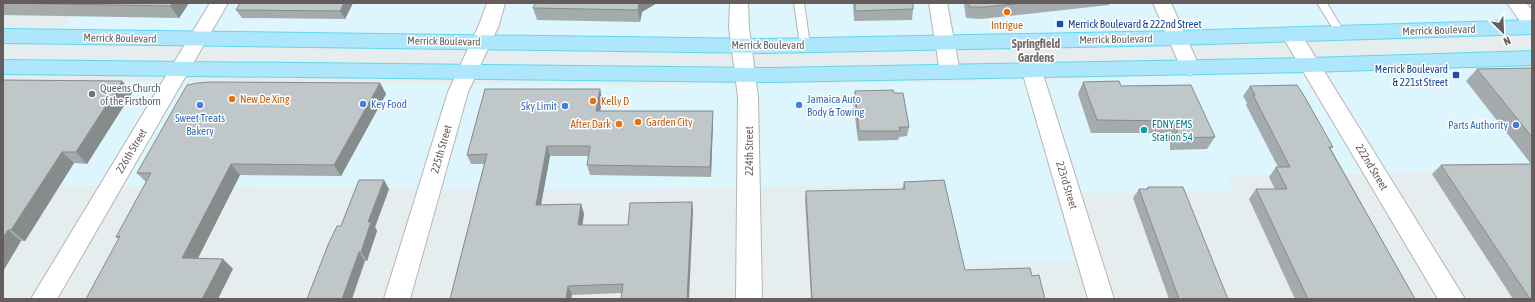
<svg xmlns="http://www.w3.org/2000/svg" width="1535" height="302" font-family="'Asap Condensed',sans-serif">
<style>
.commercial{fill:#ddf6fd}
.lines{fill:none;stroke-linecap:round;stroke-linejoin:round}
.service-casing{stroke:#bab3b3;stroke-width:2}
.minor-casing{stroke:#bab3b3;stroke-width:2}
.primary-casing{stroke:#61d7ec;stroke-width:2}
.service{fill:#fff;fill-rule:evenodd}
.minor{fill:#fff;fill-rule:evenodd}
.primary{fill:#aee7fc;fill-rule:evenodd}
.wall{fill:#a5abac}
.shaded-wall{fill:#868b8c}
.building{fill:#c0c7c8;stroke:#868b8c}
.food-dot{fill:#e8710a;stroke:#fff;stroke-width:1.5}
.transit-dot{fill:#1a4fb4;stroke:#fff;stroke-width:1.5}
.worship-dot{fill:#6b7280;stroke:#fff;stroke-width:1.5}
.shop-dot{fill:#3f7fe0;stroke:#fff;stroke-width:1.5}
.culture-dot{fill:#0f9aa8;stroke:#fff;stroke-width:1.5}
.labels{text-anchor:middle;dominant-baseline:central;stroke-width:3;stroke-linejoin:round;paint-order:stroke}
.transit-label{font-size:11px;fill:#164399;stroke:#fff;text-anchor:start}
.food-label{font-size:11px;fill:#c56008;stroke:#fff;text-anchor:start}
.street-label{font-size:11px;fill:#655d5d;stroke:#fff}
.worship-label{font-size:11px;fill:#5b616d;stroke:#fff;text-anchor:start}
.shop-label{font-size:11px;fill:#366cbe;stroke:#fff;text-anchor:start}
.culture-label{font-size:11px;fill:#0d838f;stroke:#fff;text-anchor:start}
.neighbourhood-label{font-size:12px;font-weight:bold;fill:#776e6f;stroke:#fff}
</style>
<rect width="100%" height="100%" fill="#e6edef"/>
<path class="commercial" d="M83,3H1532V22L1003,37L579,38L56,33Z
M1532,66V170L1228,176L1234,191L1056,194L1075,261L921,264L918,184L593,190L3,185V81L645,85L953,82Z"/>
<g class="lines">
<defs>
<path id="service" d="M794,3H804L810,45L805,48L800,45Z
M1317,3H1327L1345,33L1343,35H1337Z"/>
<path id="minor" d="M210,3H228L57,299H31Z
M487,3H505L499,25L468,92L410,299H384L448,92L479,25Z
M730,3H748L749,27L758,97L762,299H736L738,97L729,27Z
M929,3H947L960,72L957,77L950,79L943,77L940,72Z
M1153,3H1171L1200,68L1197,73L1190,75L1183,73Z
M1507,3H1526L1532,10V30L1525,28Z
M1291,27L1298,29L1465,299H1438L1281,34L1284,29Z
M1032,64L1039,66L1042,71L1114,299H1088L1022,71L1025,66Z"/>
<path id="primary" d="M1532,20V34L1177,45L766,53L3,43V29L766,39L1177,31Z
M1532,51V65L1309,72L771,82L3,74V60L771,68L1309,58Z"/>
</defs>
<use href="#service" class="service-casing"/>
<use href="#minor" class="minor-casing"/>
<use href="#primary" class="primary-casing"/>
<use href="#service" class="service"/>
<use href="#minor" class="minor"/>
<use href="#primary" class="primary"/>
</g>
<path class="wall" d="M3,3H189L179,18L3,15Z
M353,3L345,19L242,18L236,10Z
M657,3L642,12L640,22L537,20L533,8Z
M853,3H913V9L912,20L854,21Z
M964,3H1110L1109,5L981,19L966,18Z
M1532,68V299H1513L1432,174L1441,165L1531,164L1466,81L1477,69Z
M3,80L122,81L132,93L87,164L74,163L25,241H21L3,271Z
M1083,82L1121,86L1215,137L1207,149L1170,150V133H1091L1078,94Z
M380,83L386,94L341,176L240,175L198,258L223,259L233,269L119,239L116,237L146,182L137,173Z
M1250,86L1333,147L1331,149L1415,299H1295L1249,199L1256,189H1275L1269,177L1276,167H1278L1246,105L1247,103L1243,96Z
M600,89L602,99L600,111H713V121L711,177L590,175L587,165L589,156H550L541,205L581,204L584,214L582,225H628L692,202L693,212L622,293L572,295L571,299H450L484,164H471L467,155Z
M855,91L894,93L909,127L907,136L899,137L898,140L858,141L853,101Z
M904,182L965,270L1032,276L1045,299H811L805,200L806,191L902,190Z
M1148,187L1228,299H1169L1133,198L1139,189H1147Z
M389,189L375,227L377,231L367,261H365L337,226H341Z"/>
<path class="shaded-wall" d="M172,3H189L179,18L170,6Z
M344,3H353L345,19L340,11Z
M639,3H657L642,12L640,22L638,10Z
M122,81L132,93L87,164L76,152Z
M380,83L386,94L341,176L334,165Z
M600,89L602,99L599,121L596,111Z
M713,111V121L711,177L710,167Z
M547,146L550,156L539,215L536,205Z
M62,152L74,163L25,241L11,230Z
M231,164L240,175L193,268L182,258Z
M384,180L389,189L375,227L377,231L367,261L361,252L368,222Z
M692,202L693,212L689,299H687Z
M581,204L584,214L581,235L578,225Z
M8,230L21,241L3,271V237Z
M359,252L365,261L352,299H342Z
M223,259L233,269L218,299H202Z
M568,286L572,295L571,299H566Z"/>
<path class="building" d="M3,3H172L170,6Z
M240,3H344L340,11L236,10Z
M535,3H639L638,10L533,8Z
M855,3H913V9L855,11Z
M969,3H1023L985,7H969Z
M1532,68V137L1477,69Z
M3,80L122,81L76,152H62L11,230H8L3,237Z
M1119,81L1121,86L1191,85L1215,137L1177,138V121L1097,120L1083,82Z
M211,82L380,83L334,165L231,164L182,258L223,259L202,299H86L120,236L116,237L151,173H137L187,85L197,83Z
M1297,85L1303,94L1333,147H1329L1415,299H1308L1256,189H1287L1276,167H1290L1253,95H1255L1250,86Z
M485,89H600L596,111H713L710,167L587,165L590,146H547L536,205L581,204L578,225H628L630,203L692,202L687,299H621L623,284L568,286L566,299H450L487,154L467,155Z
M893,90L894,93H903L909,127H899L900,131H859L855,91Z
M1532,164V299H1530L1441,165Z
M359,180H384L368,222H371L361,252H359L342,299H307L328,245L337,226H341Z
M944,180L965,270L1030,268L1032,276L1039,275L1045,299H812L806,191L905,189L904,182Z
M1148,187H1183L1228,299H1179L1139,189H1148Z"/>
<g class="food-dot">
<circle cx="1007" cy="12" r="4"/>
<circle cx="232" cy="99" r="4"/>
<circle cx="593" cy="101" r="4"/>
<circle cx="638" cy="122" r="4"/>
<circle cx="619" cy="124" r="4"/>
</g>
<g class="transit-dot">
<rect x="1056" y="20" width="8" height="8" rx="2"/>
<rect x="1452" y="71" width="8" height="8" rx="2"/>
</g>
<circle class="worship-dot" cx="92" cy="94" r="4"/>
<g class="shop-dot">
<circle cx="363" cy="104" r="4"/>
<circle cx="200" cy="105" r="4"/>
<circle cx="799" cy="105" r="4"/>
<circle cx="565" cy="106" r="4"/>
<circle cx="1516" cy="125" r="4"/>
</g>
<circle class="culture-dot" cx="1144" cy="130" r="4"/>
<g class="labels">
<g class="transit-label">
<text x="1068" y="24">Merrick Boulevard &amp; 222nd Street</text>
<text x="1448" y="69" text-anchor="end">Merrick Boulevard<tspan x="1448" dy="13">&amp; 221st Street</tspan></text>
</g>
<g class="food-label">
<text x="1007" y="25" text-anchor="middle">Intrigue</text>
<text x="240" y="99">New De Xing</text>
<text x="601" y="101">Kelly D</text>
<text x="646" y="122">Garden City</text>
<text x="611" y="124" text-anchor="end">After Dark</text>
</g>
<g class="street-label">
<text transform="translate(1439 30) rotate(-2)">Merrick Boulevard</text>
<text transform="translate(120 38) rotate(1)">Merrick Boulevard</text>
<text transform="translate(1116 39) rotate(-1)">Merrick Boulevard</text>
<text transform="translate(444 41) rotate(1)">Merrick Boulevard</text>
<text x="768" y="45">Merrick Boulevard</text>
<text transform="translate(441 149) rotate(-74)">225th Street</text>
<text transform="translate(131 151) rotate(-59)">226th Street</text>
<text transform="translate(749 151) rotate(-90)">224th Street</text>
<text transform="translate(1372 167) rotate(59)">222nd Street</text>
<text transform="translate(1067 185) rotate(73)">223rd Street</text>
</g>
<g class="worship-label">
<text x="100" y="88">Queens Church<tspan x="100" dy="13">of the Firstborn</tspan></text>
</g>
<g class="shop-label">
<text x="807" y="99">Jamaica Auto<tspan x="807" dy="13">Body &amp; Towing</tspan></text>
<text x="371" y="104">Key Food</text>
<text x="557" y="106" text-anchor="end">Sky Limit</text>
<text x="200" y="118" text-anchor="middle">Sweet Treats<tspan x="200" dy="13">Bakery</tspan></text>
<text x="1508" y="125" text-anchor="end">Parts Authority</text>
</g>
<g class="culture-label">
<text x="1152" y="124">FDNY EMS<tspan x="1152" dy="13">Station 54</tspan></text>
</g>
<g class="neighbourhood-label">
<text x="1036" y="44">Springfield<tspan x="1036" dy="14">Gardens</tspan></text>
</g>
</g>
<rect width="1535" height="302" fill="none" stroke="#655d5d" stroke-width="8"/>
<g transform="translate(1503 32) rotate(156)" stroke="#ffffff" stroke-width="3" paint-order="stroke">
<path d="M0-3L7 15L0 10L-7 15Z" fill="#655d5d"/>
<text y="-6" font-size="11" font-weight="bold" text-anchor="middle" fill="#655d5d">N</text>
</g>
</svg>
